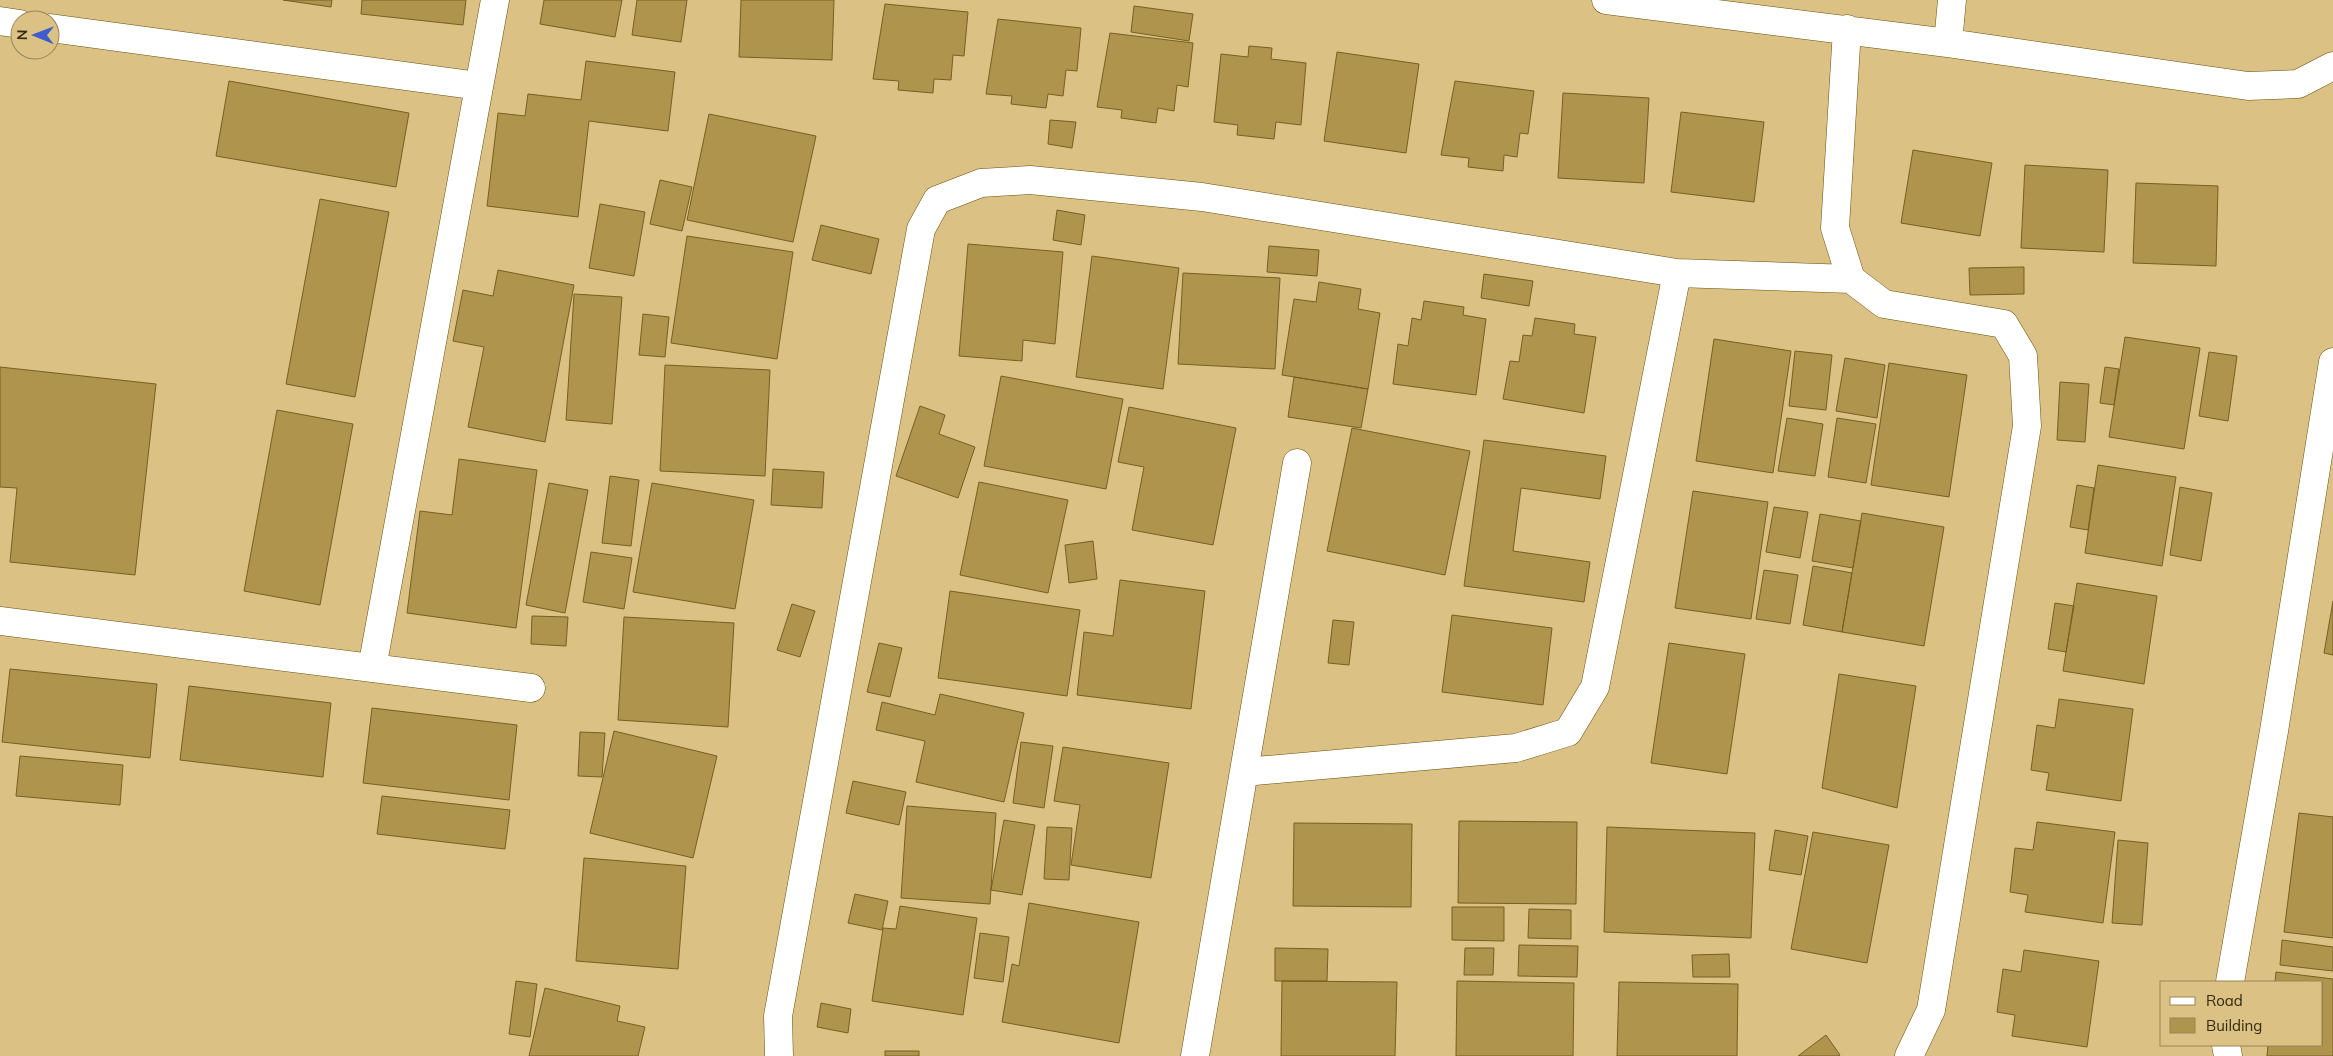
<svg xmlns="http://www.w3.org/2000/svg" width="2333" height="1056" font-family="Mulish,sans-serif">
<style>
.building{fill:#af944e;stroke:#765f21}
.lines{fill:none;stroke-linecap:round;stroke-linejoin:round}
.minor-casing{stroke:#66500e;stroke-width:29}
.minor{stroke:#fff;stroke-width:28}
</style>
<rect width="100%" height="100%" fill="#dbc284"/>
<path class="building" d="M283,0H332L331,7Z
M362,0H466L463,25L361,14Z
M544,0H622L615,37L540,24Z
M637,0H687L681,42L632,35Z
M741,0H834L832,60L739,57Z
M885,4L968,12L964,56L953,55L951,80L934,79L933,93L898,90L899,81L873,79Z
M1134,6L1193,14L1189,41L1131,32Z
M998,19L1081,28L1077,71L1066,70L1063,96L1048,94L1046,108L1011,104L1012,96L986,94Z
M1110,33L1193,43L1188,87L1177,85L1174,111L1158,108L1156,123L1121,118L1122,110L1097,107Z
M1249,46L1272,48L1271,59L1306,63L1301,125L1276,122L1274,139L1237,135L1238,125L1214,122L1221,54L1248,57Z
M1337,52L1419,64L1406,153L1324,141Z
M586,61L675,72L668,131L589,121L578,217L487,206L498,113L525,116L528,94L581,100Z
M229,81L409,113L396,187L216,156Z
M1455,81L1534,91L1528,134L1520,133L1517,157L1504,155L1503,171L1468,167L1469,158L1441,155Z
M1563,93L1649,98L1644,183L1558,178Z
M1681,112L1764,122L1754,202L1671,192Z
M709,114L816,136L793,242L687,220Z
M1050,120L1076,122L1072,148L1048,144Z
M1913,150L1992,163L1980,236L1901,223Z
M2025,165L2108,170L2104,252L2021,248Z
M660,180L692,187L682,231L650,224Z
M2136,183L2218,186L2216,266L2133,263Z
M320,199L389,212L355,397L286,384Z
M600,204L645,212L634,276L589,268Z
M1057,210L1085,215L1081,245L1053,240Z
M821,225L879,239L871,274L812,260Z
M687,236L793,252L777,359L671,343Z
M968,244L1063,252L1055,344L1023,340L1022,361L959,356Z
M1269,246L1319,250L1317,276L1267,272Z
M1092,256L1179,268L1163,389L1076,377Z
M2024,267V294L1970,295L1969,268Z
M498,270L574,285L545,442L468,427L484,347L453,341L463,290L493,296Z
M1183,273L1280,278L1275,369L1178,364Z
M1484,274L1533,281L1529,306L1481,298Z
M1319,282L1361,289L1358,309L1380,313L1368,389L1282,375L1294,299L1316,302Z
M574,294L622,297L612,424L566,420Z
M1424,301L1464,307L1463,315L1486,319L1476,395L1393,384L1398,344L1408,346L1412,318L1421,320Z
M643,314L669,317L665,357L639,355Z
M1535,318L1575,324L1574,334L1596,337L1584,413L1503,399L1510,361L1519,362L1523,335L1532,336Z
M2125,337L2200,348L2184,449L2109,437Z
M1714,339L1791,351L1773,473L1696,461Z
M1795,351L1832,355L1826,410L1789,406Z
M2209,352L2237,356L2228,421L2199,416Z
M1845,358L1885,365L1877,418L1836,411Z
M1889,363L1967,375L1949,497L1871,485Z
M665,365L770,370L765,476L660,471Z
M0,367L156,384L135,575L10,562L17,488L0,487Z
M2105,367L2119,369L2114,405L2100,403Z
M1001,376L1123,399L1106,489L984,466Z
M1294,377L1368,389L1361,428L1288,417Z
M2060,382L2089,384L2085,442L2057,440Z
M920,406L945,415L939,434L975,447L958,498L896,476Z
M1129,407L1236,428L1213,545L1132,530L1144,467L1118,462Z
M277,410L353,424L320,605L244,591Z
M1787,418L1823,424L1815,476L1778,471Z
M1837,418L1876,424L1866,483L1828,477Z
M1352,428L1470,451L1445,575L1327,551Z
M1484,440L1606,456L1600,499L1521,488L1513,551L1590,562L1584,602L1464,586Z
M459,459L537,470L516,628L407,613L420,511L452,515Z
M2098,465L2176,477L2162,566L2085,553Z
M773,469L824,472L822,508L771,505Z
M610,476L639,480L631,546L602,543Z
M979,482L1068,500L1048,593L960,575Z
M549,483L588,490L565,613L526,605Z
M652,483L754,500L735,609L633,592Z
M2077,485L2094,488L2088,530L2070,527Z
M2180,487L2212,493L2201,561L2170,555Z
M1693,491L1768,502L1751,619L1675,608Z
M1774,507L1808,512L1800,558L1766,552Z
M1862,513L1944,527L1924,646L1842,632Z
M1820,514L1861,521L1853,568L1812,561Z
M1093,541L1097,579L1069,583L1065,545Z
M591,552L632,558L624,609L583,602Z
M1813,566L1852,573L1842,632L1803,625Z
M1764,570L1798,575L1790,624L1756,619Z
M1120,580L1205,591L1191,709L1077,695L1084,632L1113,636Z
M2077,583L2157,596L2144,684L2063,671Z
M950,591L1080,610L1067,696L938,678Z
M2333,601V655L2324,653Z
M2055,603L2074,606L2066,652L2048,649Z
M792,604L815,611L800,657L777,650Z
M1452,615L1552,628L1543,705L1442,692Z
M532,616L568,617L566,646L531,644Z
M624,617L734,623L728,727L618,720Z
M1333,620L1354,622L1349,665L1328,663Z
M879,643L902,648L890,697L867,692Z
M1669,643L1745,654L1727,774L1651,763Z
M10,669L157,684L150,758L2,742Z
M1839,674L1916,686L1897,808L1822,788Z
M189,686L331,703L323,777L180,760Z
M940,694L1024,713L1004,802L916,782L925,741L876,730L882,702L935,715Z
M2059,699L2133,709L2121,801L2046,790L2049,773L2031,770L2037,725L2055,728Z
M372,708L517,725L509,800L363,783Z
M614,731L717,756L693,858L590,833Z
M580,732L605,733L602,777L578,776Z
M1021,742L1053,746L1044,808L1013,803Z
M1063,747L1169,763L1151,878L1071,865L1080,805L1054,801Z
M20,756L123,765L120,805L16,796Z
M853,781L906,792L899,825L846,813Z
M382,796L510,810L505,849L377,834Z
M907,806L996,813L990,904L901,898Z
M2299,813L2333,817V938L2284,932Z
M1004,820L1035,825L1022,895L991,890Z
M1459,821L1577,822L1576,904L1458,903Z
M2037,822L2115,832L2103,923L2025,912L2028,895L2010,892L2015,848L2033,850Z
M1294,823L1412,824L1411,907L1293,906Z
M1047,827L1072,828L1069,880L1044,879Z
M1607,827L1755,833L1751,938L1604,932Z
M1775,830L1808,836L1801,875L1769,870Z
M1813,832L1889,845L1867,963L1791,949Z
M2118,840L2148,843L2142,925L2112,923Z
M584,858L686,866L678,969L576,961Z
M855,894L888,901L882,930L848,923Z
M1029,903L1139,922L1119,1043L1002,1022L1012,964L1019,966Z
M900,906L977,918L963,1015L872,1001L883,928L896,929Z
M1452,907H1504V941L1452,940Z
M1529,909L1571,910V939L1528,938Z
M980,933L1009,937L1003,982L974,978Z
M2282,940L2333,947V971L2280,965Z
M1519,945L1578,946L1577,977L1518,976Z
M1275,948L1328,949L1327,981H1275Z
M1465,948H1494L1493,975H1464Z
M2024,950L2099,961L2087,1047L2012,1036L2015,1015L1997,1012L2003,969L2021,972Z
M1729,954L1730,977H1693L1692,955Z
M2276,972L2333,979V1056H2267L2268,1045H2322V982H2275Z
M516,981L537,984L530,1037L509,1034Z
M1282,981L1397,982L1395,1056H1281Z
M1457,981L1574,983L1573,1056H1456Z
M1619,982L1738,984L1737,1056H1617Z
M545,988L620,1006L617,1021L645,1027L638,1056H529Z
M821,1003L851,1009L848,1033L817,1027Z
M1826,1035L1840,1055L1838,1056H1798Z
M885,1051H919V1056H885Z"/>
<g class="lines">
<defs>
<path id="minor" d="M1606,0L1948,43L2248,86L2298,84L2333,66
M0,21L20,24
M50,28L479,86
M1847,29L1835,228L1851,279L1884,304L2004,324L2023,356L2027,426L1931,1010L1909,1056
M1948,43L1952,0
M0,621L531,688
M372,668L495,0
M1244,772L1516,748L1568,732L1595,687L1677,273
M2230,982L2274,731L2333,362
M2226,1045L2228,1056
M779,1056L778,1016L921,229L937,200L981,183L1030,180L1202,197L1677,273L1851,279
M1195,1056L1297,463"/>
</defs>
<use href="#minor" class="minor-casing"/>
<use href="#minor" class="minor"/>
</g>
<rect x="2160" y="981" width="162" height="65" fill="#dbc284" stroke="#988556"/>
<rect x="2170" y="997" width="25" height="8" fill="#ffffff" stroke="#988556"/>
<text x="2206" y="1006" font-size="15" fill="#332910">Road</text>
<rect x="2170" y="1018" width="25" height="15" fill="#af944e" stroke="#988556"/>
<text x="2206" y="1031" font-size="15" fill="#332910">Building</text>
<g transform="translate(35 35) rotate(271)"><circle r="24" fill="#dbc284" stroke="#988556"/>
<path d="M0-4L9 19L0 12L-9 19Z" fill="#3f5cce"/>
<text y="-8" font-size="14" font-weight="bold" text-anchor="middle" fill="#332910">N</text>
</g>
</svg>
